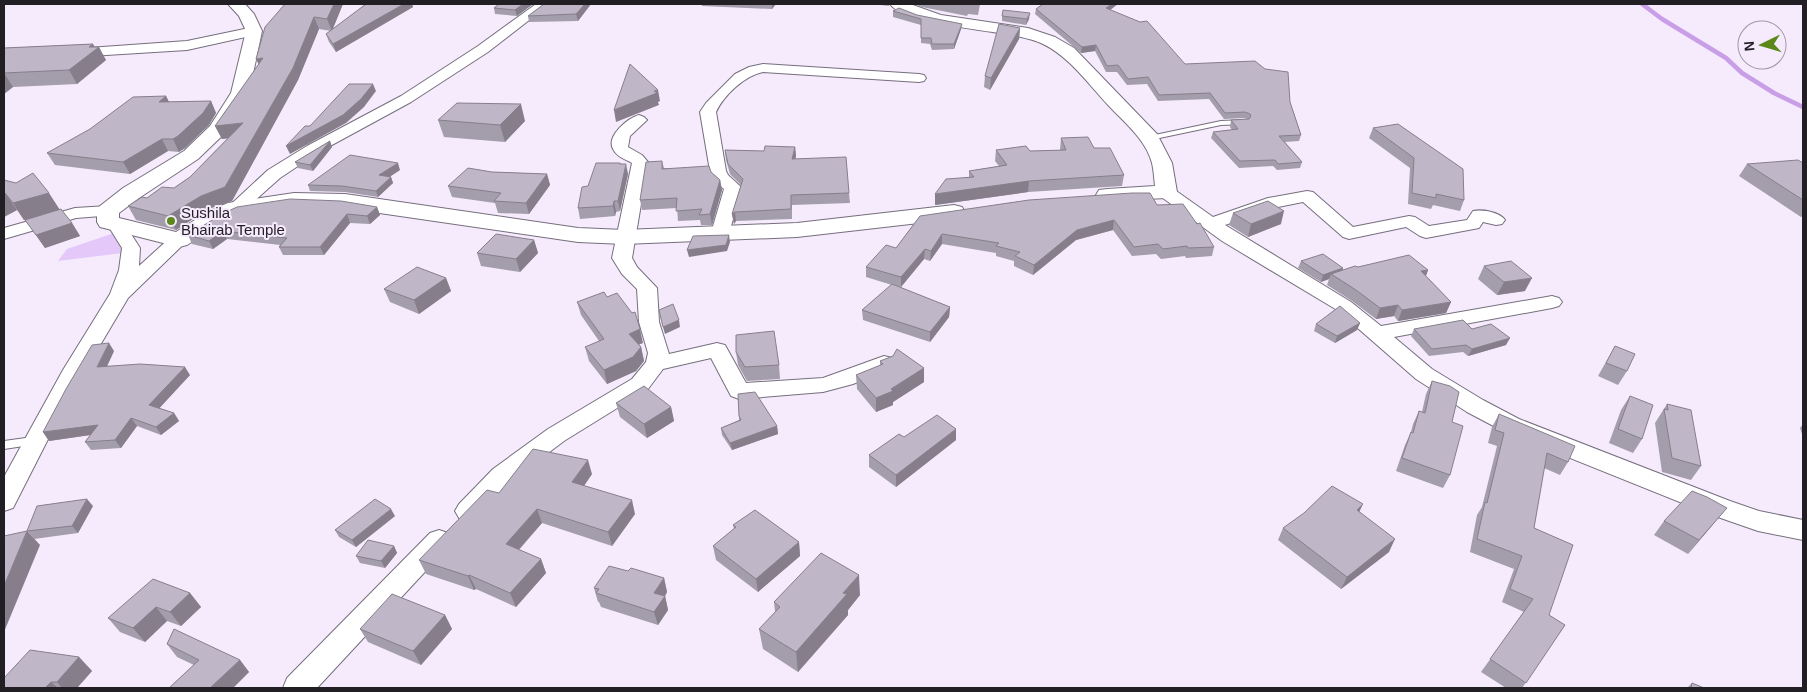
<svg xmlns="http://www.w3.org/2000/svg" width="1807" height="692" font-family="Helvetica,sans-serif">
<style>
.green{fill:#e4c8f9}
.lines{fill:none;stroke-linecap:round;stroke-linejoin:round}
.stream{stroke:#c89ee7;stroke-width:4.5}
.service-casing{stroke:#766e7d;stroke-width:2}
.minor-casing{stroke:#766e7d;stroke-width:2}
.tertiary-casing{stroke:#766e7d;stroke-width:2}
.service{fill:#fff;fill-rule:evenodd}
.minor{fill:#fff;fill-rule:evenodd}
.tertiary{fill:#fff;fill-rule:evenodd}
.wall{fill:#a49dab}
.shaded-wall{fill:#867f8b}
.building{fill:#bfb6c7;stroke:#867f8b}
.poi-dot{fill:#5b8818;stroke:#f5ebfd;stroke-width:2}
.labels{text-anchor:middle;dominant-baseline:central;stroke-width:4;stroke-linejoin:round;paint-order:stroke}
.poi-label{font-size:15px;fill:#211e24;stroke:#f5ebfd;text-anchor:start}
</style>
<rect width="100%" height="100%" fill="#f5ebfd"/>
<path class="green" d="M114,233L123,253L58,261L67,249Z"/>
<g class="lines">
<path class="stream" d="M1642,4L1662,19L1726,58L1742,73L1774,93L1803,107"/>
<defs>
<path id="service" d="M1244,120L1248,122L1247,124L1221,125L1150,140L1146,138L1150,136L1221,121Z
M33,437L37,438L39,441L37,444L4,449V441Z"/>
<path id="minor" d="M536,4H550L488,52L411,102L319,152L280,178L242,212L236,213L230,212L227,208L268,170L307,146L401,96L478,46Z
M254,27L259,28L261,31L259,34L187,50L74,57L67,53L74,49L187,41Z
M763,64L919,74L924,75L926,78L924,81L919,82L763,72C744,76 724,95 716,112L726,171L728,175L742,188L729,233L726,237L720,239L714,237L711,233L724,189L714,181L710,171L700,112L706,103L735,74L749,67Z
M639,115L644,117L647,120L630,136L628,147L642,155L648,162L632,258L637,267L657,288L659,322L669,354L717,343L725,345L746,383L823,378L884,356L892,358L895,363L892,368L853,384L823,392L739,399L731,396L711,358L663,369L648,389L564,441L511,481L477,518L468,521L459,518L455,511L459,504L493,469L548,429L632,379L646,362L648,353L639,322L637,289L622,274L612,258L632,163C625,159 617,157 613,149C606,136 628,118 639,115Z
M1166,187L1172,188L1213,217L1268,198L1307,191L1313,192L1353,227L1409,216L1415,217L1429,226L1467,220L1473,211C1482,209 1500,212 1505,220L1502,224L1496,225L1483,222L1479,228L1426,238L1420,236L1406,227L1349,239L1343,237L1303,202L1278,207L1225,225L1351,302L1381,326L1552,296L1559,298L1562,302L1559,306L1552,308L1394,337L1432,369L1483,400L1519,419L1730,501L1759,511L1803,520V540L1758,531L1712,515L1503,431L1467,412L1416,379L1337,310L1222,241L1160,196L1157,192L1160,188Z
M108,206L114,207L117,211L114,215L76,218L4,239V228L75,208Z
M116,219L122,220L140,248L139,266L172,236L179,234L186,236L188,240L128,298L70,396L13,508L4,511V477L63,370L110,294L119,270L122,248L107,224L110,220Z
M439,530L448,533L452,540L448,547L317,688H283L287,678L430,533Z"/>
<path id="tertiary" d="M228,4H245L254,14L262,31L249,93L224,134L198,159L139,198L119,213V218L176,232L209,211L228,203L294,193L345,194L578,228L624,230L797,223L954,205L962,207L965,212L962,217L954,219L797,237L624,244L578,242L345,208L294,205L241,214L225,221L187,245L179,247L100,227L97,222V211L100,206L123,188L184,151L210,126L231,93L246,31L239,16Z
M890,4H910L941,15L1028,28L1055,37L1074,48L1157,134L1172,163L1177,192L1174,197L1166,198L1107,201L1099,200L1096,195L1099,190L1107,189L1155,186C1154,179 1154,171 1152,163C1146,140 1125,123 1109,106C1089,85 1070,57 1043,44C1010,28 908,29 890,4Z"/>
</defs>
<use href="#service" class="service-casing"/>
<use href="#minor" class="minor-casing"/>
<use href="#tertiary" class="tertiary-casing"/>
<use href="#service" class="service"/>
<use href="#minor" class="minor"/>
<use href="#tertiary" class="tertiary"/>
</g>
<path class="wall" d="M343,4L332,30L366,4H412L413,7L336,52L329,42L326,34L331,31L319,29L298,80L232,201L208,209L176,230L136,220L128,206L147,198L174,188L190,177L228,138L222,139L215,126L259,64L265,27Z
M499,4H533L517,16L495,14L494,8Z
M544,4H591L578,21L529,22L528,16Z
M702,4H776L772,9L702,6Z
M872,4H889V6Z
M914,4H980L978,15L968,14L967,16L922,7Z
M1036,9L1110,10L1185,64L1290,102L1301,135L1299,141L1285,142L1302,162L1300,168L1277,170L1273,166L1239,168L1211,138L1213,132L1232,130L1230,127L1231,120L1247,119L1244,118L1224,119L1209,99L1158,101L1147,84L1127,85L1117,72H1106L1095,51L1081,53L1035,14Z
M893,11L917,15L961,29L954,49L932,50L930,44L921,43V25L893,17Z
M1002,16L1029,19L1026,25L1002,21Z
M1020,28L1019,39L990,90L984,87L985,76Z
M93,44L94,47L106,60L77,84L13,87L4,94V48Z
M166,96L169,102L211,101L216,113L209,125L185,148L179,152L168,151L130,174L55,165L47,153Z
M438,120L525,121L505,142L444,137Z
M1398,124L1464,200L1460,211L1433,205L1431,209L1408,204L1410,168L1369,138L1373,128Z
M1061,138L1094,148L1124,175L1122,186L1028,192L935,205L969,177V171L999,166L995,161L996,150L1030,151L1060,150Z
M330,141L332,147L313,171L298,168L295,162Z
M795,147L796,156L795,159L849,193L850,203L792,205V219L736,221L734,224L732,214L741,185L730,174L726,160L725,150L764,151Z
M662,161L664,168L711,172L720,180L722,190L712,225H701L700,220L678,221L677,208L642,210L640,200Z
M620,163L628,174L620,211L616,212L615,216L580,219L578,208L588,186Z
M1803,163V216L1801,217L1739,176L1747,164Z
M400,170L390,176L391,177L393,183L378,197L345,192L310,191L308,185Z
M492,172L547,174L550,185L529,214L498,213L495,203L452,197L448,186Z
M4,180L60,210L72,223L80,236L45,248L25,220H24L17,210L4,217Z
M1157,205L1214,247L1212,256L1186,258L1185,256L1161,259L1156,254L1132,256L1113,230L1076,240L1033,275L1014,266V261L996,256V253L942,244L930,261L924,259L901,287L895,286L950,307L949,317L930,342L863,320L862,310L892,285L866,277V267L896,248L920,216Z
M377,207L380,215L370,224L350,223L324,255H283L279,247L280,245L227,239L213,249L192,244L188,235Z
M1233,213L1281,224L1248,237L1229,225Z
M534,240L538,253L520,272L481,266L477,253Z
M1301,261L1343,268V270L1358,267L1428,270L1426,276L1451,302L1446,313L1398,321L1394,316L1376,319L1352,301L1327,285L1329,279L1321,282L1298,268Z
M1484,266L1525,291L1497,295L1478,279Z
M446,278L451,291L419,314L390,302L384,289Z
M577,302L643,343L639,344L641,347L644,361L636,371L607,384L589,361L585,347L599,341L581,315Z
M1360,323L1357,330L1335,343L1314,331L1316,324Z
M1414,329H1472L1506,345L1468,356L1463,352L1429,356L1411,336Z
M1615,346L1627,371L1618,385L1598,376Z
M114,351L107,366L190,375L159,408L174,413L179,421L161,435L137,426L121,448L91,450L85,442L90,435L49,441L43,432Z
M736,352L779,365L780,379L747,381L738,365Z
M880,361L924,368V382L893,402V405L876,412L857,389L856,375L880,366Z
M1432,381L1452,422L1450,475L1443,488L1396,471L1405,445L1411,432L1413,424L1419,411L1422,412L1426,394Z
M1630,396L1642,439L1633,453L1609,443L1621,410Z
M616,403L671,407L674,421L647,438L620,417Z
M1667,404L1701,466L1691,480L1662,472L1655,423Z
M1499,414L1568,462L1560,475L1544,468L1534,528L1549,615L1565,625L1522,688H1506L1481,672L1524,612L1502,602L1514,569L1470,552L1477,515L1482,507L1497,446L1488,443L1492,427Z
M739,416L777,426L778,434L732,450L722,435L721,428L739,420Z
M1803,424V437L1800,428Z
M904,437L956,440L896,487L869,467V455Z
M592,474L584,486L635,514L612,546L542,523L519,550L541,559L546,573L516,607L476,589L474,590L426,574L419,560L499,493Z
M93,506L78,533L34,539L40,545L27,531Z
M1359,512L1389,552L1341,589L1278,540L1283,528Z
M395,516L356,547L339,537L335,530Z
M1664,521L1715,522L1688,554L1654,535Z
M733,525L799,542L800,556L758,592L716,560L713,546L734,529Z
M394,546L397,553L385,568L360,563L356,556Z
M628,571L664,578L667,592L665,596L668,610L658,625L601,607L599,602H598L594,588Z
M190,593L201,607L181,626L167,621L145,642L120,632L108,618Z
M860,595L848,610V615L798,672L763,649L759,629L775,612L774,602Z
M445,615L452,629L421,665L368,642L360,629Z
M167,644L240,660L249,672L233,688H169L194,665L177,657Z
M79,657L92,671L77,688H4Z
M1692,683L1704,688H1687Z"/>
<path class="shaded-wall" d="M334,4H343L332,31L327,19Z
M404,4H412L413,7L336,52L333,44Z
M523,4H533L517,16L515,10Z
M585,4H591L578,21L576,14Z
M772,4H776L772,9Z
M1112,4H1118L1105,14L1106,8Z
M1030,13L1029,19L1026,25L1027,19Z
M314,17L319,29L298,80L232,201L208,209L176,230L168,216L201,196Z
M962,24L961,29L954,49V44Z
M1020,28L1019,39L990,90L991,78Z
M93,44L96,49L99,47L106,60L77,84L69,70L89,47Z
M1096,45L1095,51L1081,53L1082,47Z
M263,58L262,71L256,59Z
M4,73L13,87L4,94Z
M373,84L376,91L364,107L346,123L290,154L286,146Z
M658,90L660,101L658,102L659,105L616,122L614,110Z
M166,96L172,108L159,102Z
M211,101L216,113L209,125L185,148L179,152L173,139Z
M521,104L525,121L505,142L500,125Z
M243,123L249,136L222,139L215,126Z
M162,139L168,151L130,174L123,162Z
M330,141L332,147L313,171L310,165Z
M795,147L796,156L793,169L792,159Z
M398,163L400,170L382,182L379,175Z
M626,164L628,174L620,211L618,201Z
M547,174L550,185L529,214L526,203Z
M391,177L393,183L378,197L376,191Z
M720,180L722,190L712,225L710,214Z
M1029,181L1028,192L935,205V194Z
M5,193L17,210L4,217V194Z
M49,193L60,210L24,220L13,203Z
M614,201L616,212L615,216L613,206Z
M377,207L380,215L370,224L367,216Z
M1284,211L1281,224L1248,237L1251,224Z
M735,212L736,221L734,224L732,214Z
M347,214L350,223L324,255L320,247Z
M1114,220L1113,230L1076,240L1033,275L1034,265L1077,230Z
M72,223L80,236L45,248L36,235Z
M223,231L227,239L213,249L209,241Z
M942,234V244L930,261L931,251Z
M729,235L730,242L727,251L689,257L687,250Z
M534,240L538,253L520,272L516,259Z
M925,249L924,259L901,287V277Z
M1343,268L1341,275L1331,274L1329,279L1321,282L1323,275Z
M1428,270L1424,281L1421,271Z
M446,278L451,291L419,314L414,300Z
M1532,278L1525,291L1497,295L1504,282Z
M1451,302L1446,313L1398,321L1402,310Z
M1398,305L1394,316L1376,319L1380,308Z
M950,307L949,317L930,342V332Z
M679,320L680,327L665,334L663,327Z
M1360,323L1357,330L1335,343L1337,336Z
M640,329L643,343L632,347L629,334Z
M1510,338L1506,345L1468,356L1472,349Z
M109,343L114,351L103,375L97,367Z
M641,347L644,361L636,371L607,384L604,370Z
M185,367L190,375L155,413L149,405Z
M924,368V382L893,402V405L876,412V398L891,389Z
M671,407L674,421L647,438L644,424Z
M174,413L179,421L161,435L156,427Z
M131,418L137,426L121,448L115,440Z
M98,425L104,433L49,441L43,432Z
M777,426L778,434L732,450L730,443Z
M956,429V440L896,487V475Z
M588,460L592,474L577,496L572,482Z
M87,499L93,506L78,533L72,526Z
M632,500L635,514L612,546L608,532Z
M1363,504L1357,517V510Z
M1727,508L1715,522L1688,554L1699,540Z
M391,509L395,516L356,547L352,540Z
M537,509L542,523L511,558L506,544Z
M27,531L40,545L4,632V586Z
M1395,539L1389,552L1341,589L1347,577Z
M799,542L800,556L758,592L756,579Z
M394,546L397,553L385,568L381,561Z
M541,559L546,573L516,607L510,593Z
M469,575L476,589L474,590L468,576Z
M859,575L860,595L848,610V615L798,672L796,652L843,593Z
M664,578L667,592L665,596L668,610L658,625L654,612V593Z
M190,593L201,607L181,626L170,612Z
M156,607L167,621L145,642L133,628Z
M445,615L452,629L421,665L413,651Z
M79,657L92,671L77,688H62L57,682Z
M240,660L249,672L233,688H210Z
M51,682L58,688H45Z"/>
<path class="building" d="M285,4H334L327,19L314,17L293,68L225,187L201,196L168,216L128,206L142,197L147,198L162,187L174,188L190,177L243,123L215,126L263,58L256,59L265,27Z
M366,4H404L333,44L326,34Z
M499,4H523L515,10L494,8Z
M544,4H585L576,14L528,16Z
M1043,4H1112L1106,8L1140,22L1147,21L1185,64L1255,61L1265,69L1288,72L1290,102L1301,135L1279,136L1302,162L1278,164L1275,160L1240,161L1213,132L1238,129L1231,120L1249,119L1251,116L1250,114L1245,112L1225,113L1210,93L1159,95L1148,77L1128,79L1118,65L1107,66L1096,45L1082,47L1036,9Z
M899,8L917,15L962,24L954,44H932L931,38H921V19L893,11Z
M1003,10L1030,13L1027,19L1002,16Z
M999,24L1020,28L991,78L985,76Z
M93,44L89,47H99L69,70L4,73V48Z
M630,64L658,90L654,91L657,93L614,110Z
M349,84H373L361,99L343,115L286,146L305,126H310Z
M166,96L159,102L211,101L203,113L178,136L173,139H162L123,162L47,153L90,129L133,97Z
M457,103L521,104L500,125L438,120Z
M1398,124L1463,169L1464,200L1436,194V198L1412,193L1414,158L1373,128Z
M1088,137L1094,148H1110L1124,175L1029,181L935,194L946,179L974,177L969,171L1007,165L996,150L1026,146L1030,151L1066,150L1061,138Z
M330,141L310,165L295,162Z
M765,146L795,147L792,159L846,157L849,193L791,195V209L735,212L732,214L743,179L728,164L725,150L764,151Z
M350,155L398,163L379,175L391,177L376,191L342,186L308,185Z
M1798,160L1803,163V200L1747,164Z
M662,161V169L709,166L711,172L720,180L710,214L699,215L702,209L676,211L677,198L640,200L646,162Z
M596,163H620V164H626L618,201H614L613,206L578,208L582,187L588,186Z
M468,168L492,172L547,174L526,203L494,201L501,193L448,186Z
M33,173L49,193L13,203L5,193L4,194V180L16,183Z
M1132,193H1150L1157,205L1183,204L1197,224L1200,223L1214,247L1188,248L1187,246L1163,249L1158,244L1134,247L1114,220L1077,230L1034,265L1015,256L1020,252L996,246L999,243L942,234L931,251L925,249L901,277L866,267L886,245L896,248L920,216L1029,200Z
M290,199L341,201L377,207L367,216L347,214L320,247H279L287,238L223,231L209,241L188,235L222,214L237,207Z
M1268,201L1284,211L1251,224L1233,213Z
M61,209L72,223L36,235L25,220Z
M496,234L534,240L516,259L477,253Z
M729,235L726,245L687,250L693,236Z
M1323,254L1343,268L1323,275L1301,261Z
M1409,255L1428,270L1421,271L1451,302L1402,310L1398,305L1380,308L1356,290L1331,274L1355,266L1358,267Z
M1511,261L1532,278L1504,282L1484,266Z
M417,267L446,278L414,300L384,289Z
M892,284L950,307L930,332L862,310Z
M604,292L607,297L617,293L632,313L635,312L640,329L629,334L641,347L633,357L604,370L585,347L604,339L577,302Z
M673,304L679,320L663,327L659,310Z
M1340,306L1360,323L1337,336L1316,324Z
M1463,320L1472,329L1491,324L1510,338L1472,349L1466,345L1432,349L1414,329Z
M774,331L779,365L745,367L736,352V335Z
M109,343L97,367L140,364L185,367L149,405L174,413L156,427L131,418L115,440L85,442L98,425L43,432L66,389L92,345Z
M1615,346L1635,354L1627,371L1606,363Z
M897,349L924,368L891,389L893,391L876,398L856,375L883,364L880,361L893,356Z
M1432,381L1450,386L1459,392L1452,422L1463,426L1450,475L1402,458L1411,432L1413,433L1419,411L1425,413Z
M644,386L671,407L644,424L616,403Z
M755,392L777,426L730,443L721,428L741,420L739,416L738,394Z
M1630,396L1653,405L1642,439L1618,429Z
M1667,404L1691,410L1701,466L1672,458L1664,409L1668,410Z
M1499,414L1575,446L1568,462L1547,453L1534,528L1573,545L1549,615L1565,625L1526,683L1490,659L1533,599L1510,589L1522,556L1477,539L1485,502L1487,503L1504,433L1495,430Z
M937,415L956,429L896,475L869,455L899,434L904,437Z
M533,449L588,460L572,482L632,500L608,532L537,509L506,544L541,559L510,593L469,575L468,576L419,560L487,490L499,493Z
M1332,486L1363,504L1357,510L1395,539L1347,577L1283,528L1304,513Z
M1692,491L1707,497L1727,508L1699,540L1664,521Z
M87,499L72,526L27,531L37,506Z
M375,499L391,509L352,540L335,530Z
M755,510L799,542L756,579L713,546L736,527L733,525Z
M27,531L4,586V536Z
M368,540L394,546L381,561L356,556Z
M821,553L859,575L843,593L847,594L796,652L759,629L780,607L774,602Z
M609,566L628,571L631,568L664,578L654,593L665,596L654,612L596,593L599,589L594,588Z
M153,579L190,593L170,612L156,607L133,628L108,618Z
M392,594L445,615L413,651L360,629Z
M174,629L240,660L210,688H169L199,660L167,644Z
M30,650L79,657L57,682H51L45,688H4V678Z
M1692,683L1704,688H1691Z"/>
<circle class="poi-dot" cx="171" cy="221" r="5"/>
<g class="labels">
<g class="poi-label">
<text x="181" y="212">Sushila<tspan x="181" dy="17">Bhairab Temple</tspan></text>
</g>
</g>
<rect width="1807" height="692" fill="none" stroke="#211e24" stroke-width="10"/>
<g transform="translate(1762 45) rotate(265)"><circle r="24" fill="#f5ebfd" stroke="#a099a6"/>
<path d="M0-4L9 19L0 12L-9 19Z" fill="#5b8818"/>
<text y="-8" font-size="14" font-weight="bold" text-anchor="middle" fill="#211e24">N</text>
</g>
</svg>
